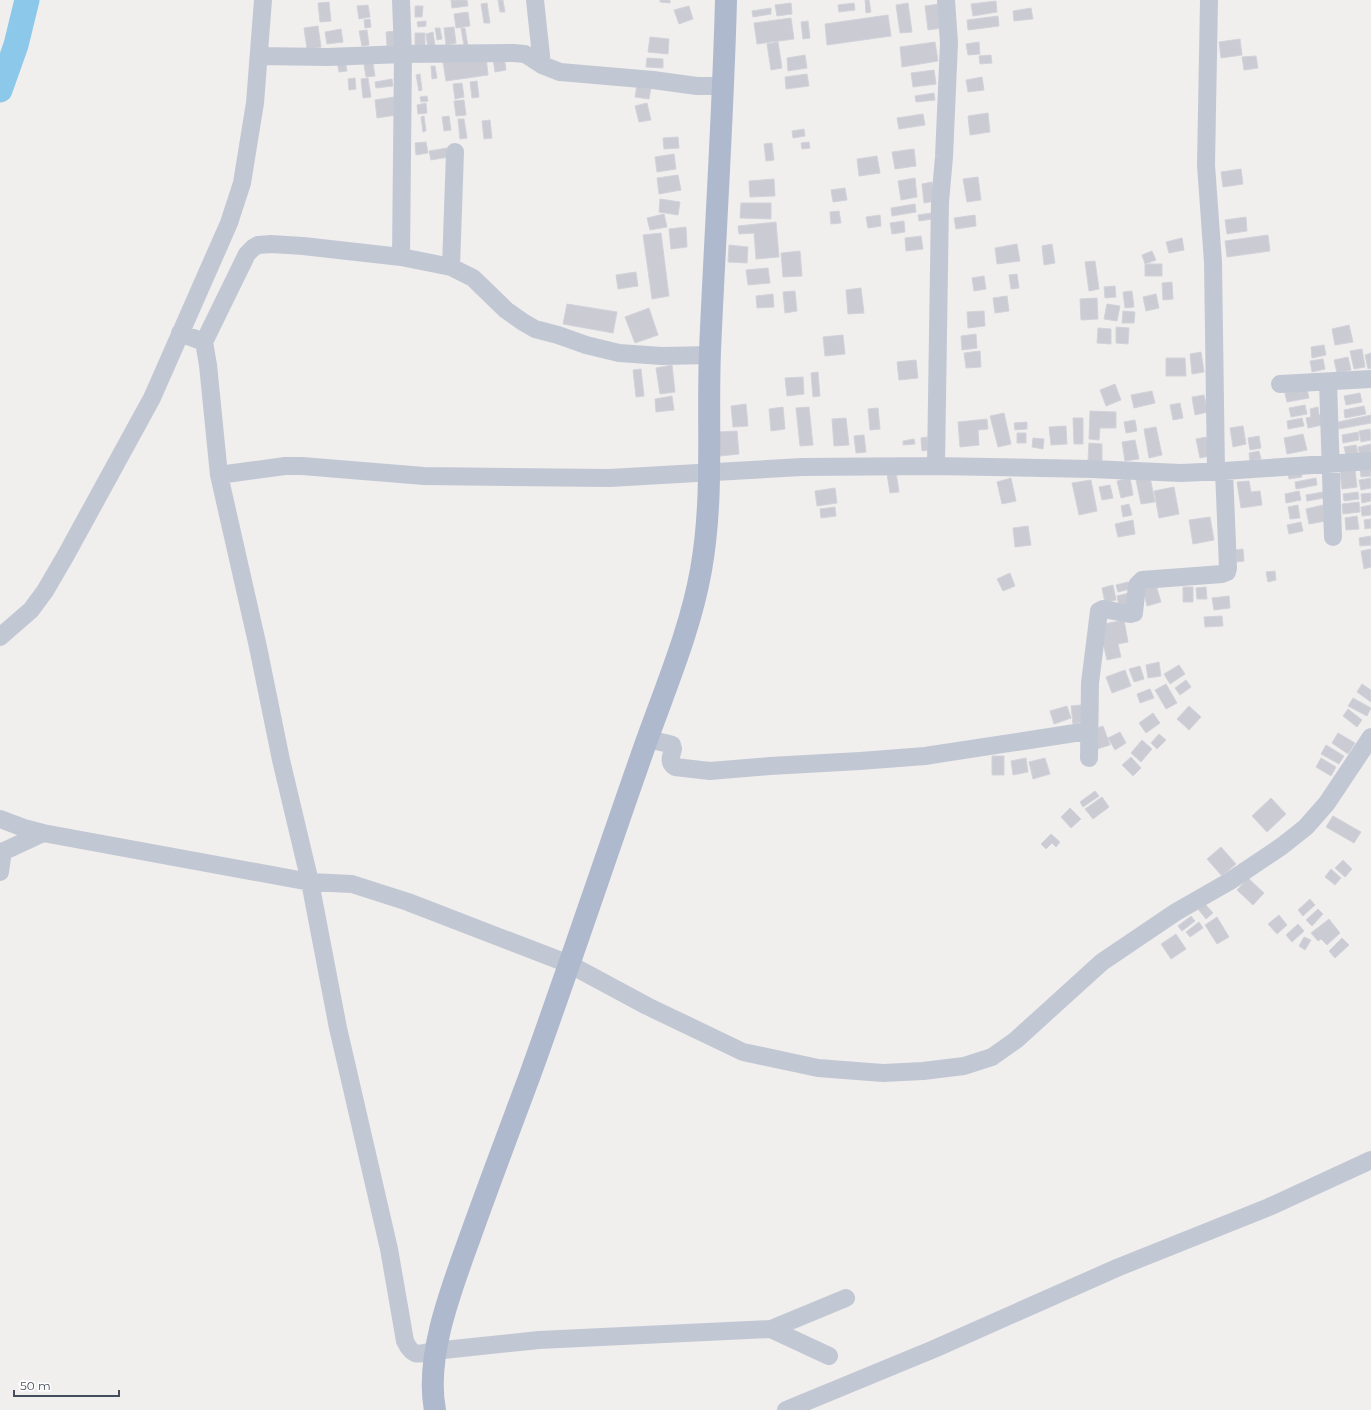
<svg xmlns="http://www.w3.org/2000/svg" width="1371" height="1410" font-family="Montserrat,sans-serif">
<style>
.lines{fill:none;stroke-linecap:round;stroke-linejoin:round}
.river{stroke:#8bc8ea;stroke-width:25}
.building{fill:#cbccd3;stroke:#d2d3da}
.minor{stroke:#c2c8d3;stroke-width:18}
.major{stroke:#aeb9cd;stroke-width:22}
</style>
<rect width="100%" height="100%" fill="#f1eeee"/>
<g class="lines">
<path class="river" d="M0,90L16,45L27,0"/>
</g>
<path class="building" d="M451,0H467L468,6L452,8Z
M498,0H503L505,12H500Z
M660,0H670V3L660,2Z
M865,0H869L871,12L866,13Z
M996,1L997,12L973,16L971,4Z
M329,2L331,21L320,22L318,3Z
M487,3L490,23H484L481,4Z
M791,3L792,14L777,16L775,5Z
M854,3L855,10L839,12L838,5Z
M908,3L912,32L900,33L896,5Z
M939,4L942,28L928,30L925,6Z
M368,5L370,17L359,19L357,6Z
M415,6H423L422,17H415Z
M689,6L693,19L679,24L674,10Z
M771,8V14L753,17L752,11Z
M1031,8L1033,19L1014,21L1013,11Z
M468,12L470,26L456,28L454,14Z
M888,15L891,36L827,45L825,24Z
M998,16L999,26L968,30L967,20Z
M791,18L794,39L757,44L754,23Z
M370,19L371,27L365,28L364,20Z
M426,21V26L418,27L417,22Z
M808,21L810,38L803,39L801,22Z
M318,26L321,47L307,49L304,28Z
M454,27L456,43L446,45L444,28Z
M435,28H440L442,39L437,40Z
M461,28H465L468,46H464Z
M341,29L343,42L327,44L325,32Z
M367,30L369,45L362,46L359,31Z
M395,31L396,45L387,46L386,32Z
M433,32L435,46L428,48L426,34Z
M415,33H425V48L415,49Z
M650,37L669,39L668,54L648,52Z
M1240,39L1242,55L1221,58L1219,42Z
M778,42L782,68L771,70L767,44Z
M935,42L938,61L902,67L900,47Z
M979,42L980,54L968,55L966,44Z
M805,55L807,68L788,71L787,58Z
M991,55L992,63L980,64L979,56Z
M486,56L488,75L446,81L443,62Z
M504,56L506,70L495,72L493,58Z
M1256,56L1258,68L1244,70L1242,57Z
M372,57L375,76L366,77L363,58Z
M647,58L663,59V68L646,67Z
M345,60L347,71L339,72L337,61Z
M431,66H435L437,78L432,79Z
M934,70L936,84L913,87L911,73Z
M420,74L422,90L419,91L416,75Z
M807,74L809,86L786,89L785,77Z
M982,77L984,90L968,92L966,80Z
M355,78L356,89L349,90L348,79Z
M368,78L371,97L363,98L361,79Z
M392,79L393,86L376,88L375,82Z
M477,81L479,97L472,98L470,82Z
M462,83L464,97L455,99L453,84Z
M637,85L651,87L649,99L635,97Z
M934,93L935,100L916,102L915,96Z
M427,96L428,101L421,102L420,97Z
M394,97L396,115L377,118L375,100Z
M464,100L466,115L456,116L454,101Z
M426,103L427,113L418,114L417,105Z
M647,103L651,120L639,122L635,106Z
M988,113L990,132L970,135L968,116Z
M923,114L925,125L899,129L897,118Z
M424,116L426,131L423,132L421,117Z
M449,116L451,130L444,131L442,117Z
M458,119H464L467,138L460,139Z
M490,120L492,138L484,139L482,121Z
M804,129L805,136L793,138L792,131Z
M678,137L679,148L664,149L663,138Z
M426,142L428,153L416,155L415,143Z
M809,142L810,148L802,149L801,143Z
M772,143L774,160L766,161L764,144Z
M447,148L449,157L431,160L429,151Z
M914,149L916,166L895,169L892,152Z
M674,154L676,169L657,172L655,157Z
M877,156L880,173L859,176L857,159Z
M1241,169L1243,184L1223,187L1221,172Z
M678,175L681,190L659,194L657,178Z
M978,177L981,200L967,202L963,179Z
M915,178L917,197L901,200L898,181Z
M774,179L775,196L750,197L749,181Z
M932,182L935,201L924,203L922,184Z
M845,188L847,200L833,202L831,190Z
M660,199L680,202L678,215L659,212Z
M741,203H771V219L740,218Z
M915,204L916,212L892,216L891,208Z
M839,211L841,223L831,224L830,212Z
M932,213L933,219L919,221L918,215Z
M664,214L667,227L650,230L647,218Z
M880,215L881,226L868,228L866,217Z
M975,215L976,226L956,229L954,218Z
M1246,217L1247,231L1227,234L1225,220Z
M904,221L905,232L892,234L890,223Z
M776,222L779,257L756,259L754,233L739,234L738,226Z
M686,227L687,247L671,249L669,229Z
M661,233L669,296L652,299L643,235Z
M1268,235L1270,251L1227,257L1225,241Z
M921,236L923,249L906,251L905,238Z
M1182,238L1184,250L1169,253L1166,242Z
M1017,244L1020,261L997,264L995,248Z
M1052,244L1055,263L1044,265L1042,246Z
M729,245L748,247L747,263L728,262Z
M800,251L802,276L783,277L781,253Z
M1152,251L1156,260L1145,264L1142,255Z
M1095,261L1099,289L1089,291L1085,262Z
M1145,264H1162V276H1145Z
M768,268L770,283L748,285L746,270Z
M636,272L638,286L618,289L616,275Z
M1017,274L1019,288L1011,289L1009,275Z
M984,276L986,289L974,291L972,278Z
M1172,282L1173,299L1163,300L1162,283Z
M1115,286L1116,297L1105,298L1104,287Z
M861,288L864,313L848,314L846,290Z
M795,291L797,311L785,313L783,292Z
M1132,291L1134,307L1125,308L1123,292Z
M773,294L774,307L757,308L756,296Z
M1156,294L1159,308L1146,311L1143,297Z
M1007,296L1009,311L995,313L993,298Z
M1097,298L1098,319L1081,320L1080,299Z
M567,304L617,312L613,333L563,324Z
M1107,304L1120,306L1117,321L1104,319Z
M649,308L658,335L635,343L625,317Z
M984,311L985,326L968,328L967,312Z
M1123,311L1135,312L1134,323H1122Z
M1349,325L1353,342L1335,345L1332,329Z
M1116,327L1129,328L1128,344L1116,343Z
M1098,328L1111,329V344L1097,343Z
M976,334L977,348L962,350L961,336Z
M843,335L845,354L825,356L823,337Z
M1324,345L1326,355L1312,358L1311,347Z
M1362,349L1365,367L1354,369L1350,351Z
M980,351L981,367L966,368L964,353Z
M1201,352L1204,372L1192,374L1190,354Z
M1371,353V368L1368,369L1365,355Z
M1348,357L1351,370L1337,373L1334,360Z
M1166,358H1185L1186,376H1166Z
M1323,359L1325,369L1312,372L1310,361Z
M916,360L918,378L899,380L897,362Z
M672,365L675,392L660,394L656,368Z
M641,369L644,396L636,397L633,370Z
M818,372L820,396L813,397L811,373Z
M803,377L804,394L787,396L785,378Z
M1115,384L1121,400L1106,406L1100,390Z
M1306,384L1309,398L1287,402L1284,389Z
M1152,391L1155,403L1134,408L1131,395Z
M1360,393L1362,402L1346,405L1344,396Z
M1204,395L1208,412L1195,415L1192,397Z
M672,396L674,410L656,412L655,399Z
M1180,403L1183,418L1173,420L1170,405Z
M746,404L748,426L733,427L731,406Z
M1305,405L1307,414L1291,417L1289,408Z
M1364,406L1366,414L1345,418L1344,410Z
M783,407L785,429L771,431L769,409Z
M809,407L813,445L800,446L796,408Z
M1318,407L1319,415L1325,414L1327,424L1308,428L1306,418L1311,417L1310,409Z
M878,408L880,429L870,430L868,409Z
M1090,411L1116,412V428H1100L1099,440L1089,439Z
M1004,413L1011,444L998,447L990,416Z
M1371,415V423L1339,429L1338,422Z
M846,418L849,445L834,446L832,419Z
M1073,418H1083V444H1074Z
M1302,418L1304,426L1288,429L1287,421Z
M987,419L988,429L978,430L979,445L960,447L958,422Z
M1135,420L1137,431L1126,433L1124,422Z
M1027,422V429L1015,430L1014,423Z
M1066,426L1067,444L1051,445L1049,427Z
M1243,426L1246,444L1233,447L1230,428Z
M1156,427L1162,455L1149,458L1144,429Z
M1370,429L1371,440L1361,442L1359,431Z
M737,431L739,454L720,456L718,432Z
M1358,432L1359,440L1343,443L1342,435Z
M1017,433H1026V443H1017Z
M1303,434L1307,450L1287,454L1284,438Z
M864,435L866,452L856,453L854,436Z
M1259,436L1261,448L1250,450L1248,438Z
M927,437L928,450L922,451L921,438Z
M1206,437L1210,456L1200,458L1196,439Z
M1033,438L1044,439L1043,449L1032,447Z
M914,439L915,444L903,445V441Z
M1135,440L1139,459L1125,461L1122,442Z
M1089,443L1102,444V461H1088Z
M1371,444V453L1360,455L1358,447Z
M1356,445L1358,453L1346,455L1344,447Z
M1259,451L1261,459L1250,461L1249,453Z
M1371,466V476L1361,477L1360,468Z
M1300,467L1302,477L1289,479L1287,470Z
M1355,470L1357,487L1342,489L1340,472Z
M896,472L899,492L890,493L887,474Z
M1150,477L1155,502L1141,504L1136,480Z
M1011,478L1016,501L1002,504L997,482Z
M1130,478L1133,495L1121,498L1117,481Z
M1316,478L1317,485L1296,489L1295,482Z
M1371,478V488L1361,490L1359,480Z
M1091,480L1097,511L1079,515L1072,483Z
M1249,481L1251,492L1260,491L1262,505L1241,508L1237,482Z
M1110,485L1113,498L1102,500L1099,487Z
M1174,487L1179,514L1159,518L1154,491Z
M835,488L837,503L817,506L815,491Z
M1299,491L1301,500L1286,503L1285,494Z
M1323,492L1324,498L1307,501L1306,495Z
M1358,492L1359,499L1344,501L1343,494Z
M1371,493V501L1362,503L1361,494Z
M1359,502L1360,512L1343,514L1342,504Z
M1129,504L1132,515L1123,517L1121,506Z
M1298,505L1300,518L1290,519L1288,507Z
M1323,505L1326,521L1309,524L1306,509Z
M1371,505V515L1362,516L1361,507Z
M835,507L836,516L821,518L820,509Z
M1357,516L1359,529L1346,530L1345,518Z
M1210,517L1214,540L1193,544L1189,520Z
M1371,519V528L1365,529L1364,520Z
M1133,520L1135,534L1118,537L1115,524Z
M1301,522L1303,531L1289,534L1287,525Z
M1028,526L1031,545L1015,547L1013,528Z
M1371,536V545L1360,546L1359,538Z
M1243,549L1244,561L1237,562L1235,550Z
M1371,549V567L1364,569L1361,551Z
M1275,571L1276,580L1268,582L1266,572Z
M1010,573L1015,586L1003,591L997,579Z
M1128,582L1130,589L1118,592L1116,585Z
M1113,585L1116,600L1105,603L1102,588Z
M1156,585L1161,602L1147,606L1143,589Z
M1183,587H1193V602H1183Z
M1206,587L1207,599H1197L1196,588Z
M1129,593L1132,603L1119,606L1117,596Z
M1229,596L1230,608L1214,610L1212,598Z
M1222,616L1223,626L1205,627L1204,617Z
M1124,620L1128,642L1118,644L1121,657L1107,660L1099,625Z
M1159,662L1161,676L1148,678L1146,665Z
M1179,665L1185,674L1170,684L1164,674Z
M1140,666L1144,679L1134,682L1129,669Z
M1125,670L1131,686L1112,693L1106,677Z
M1186,680L1191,687L1180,695L1175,688Z
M1166,684L1177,703L1166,709L1155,690Z
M1362,684L1371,690V702L1357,692Z
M1150,689L1154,698L1140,703L1137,694Z
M1353,698L1371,708L1367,716L1348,706Z
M1081,705L1083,722L1073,724L1071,706Z
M1067,706L1071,718L1054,724L1050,711Z
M1189,706L1201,717L1189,730L1177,719Z
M1348,709L1362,720L1357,727L1343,716Z
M1153,713L1160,723L1146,733L1139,723Z
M1103,726L1110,745L1097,749L1091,730Z
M1120,732L1126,743L1115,750L1108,738Z
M1338,733L1355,743L1348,754L1332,743Z
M1159,734L1166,740L1157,749L1151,743Z
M1142,740L1152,749L1141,762L1131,753Z
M1326,745L1344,756L1339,764L1321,754Z
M992,756H1004V775H992Z
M1131,757L1141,768L1133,776L1122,765Z
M1026,758L1028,772L1013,775L1011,761Z
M1045,758L1050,774L1033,779L1029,762Z
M1321,758L1336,767L1331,776L1316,767Z
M1095,791L1099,796L1083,807L1080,802Z
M1102,797L1109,807L1093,819L1085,809Z
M1271,798L1286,814L1267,832L1252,816Z
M1070,808L1081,819L1071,828L1061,817Z
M1333,816L1361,832L1354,843L1326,827Z
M1051,834L1060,842L1056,847L1052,843L1046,849L1041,844Z
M1221,847L1236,864L1222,876L1207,859Z
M1343,860L1352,869L1345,877L1335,868Z
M1331,869L1341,878L1335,885L1325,877Z
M1248,878L1264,893L1253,905L1237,890Z
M1310,899L1315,905L1303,916L1298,910Z
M1205,904L1213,913L1206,919L1198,909Z
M1318,909L1323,914L1312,926L1306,920Z
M1279,915L1287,925L1277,934L1268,924Z
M1191,916L1195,921L1182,931L1178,926Z
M1217,917L1229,937L1217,944L1205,925Z
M1329,919L1340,933L1327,945L1321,939L1318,941L1311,933Z
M1199,922L1203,928L1190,937L1186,932Z
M1298,924L1304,931L1292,942L1286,935Z
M1176,934L1186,949L1171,959L1161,944Z
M1304,937L1311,940L1305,950L1299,946Z
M1342,938L1349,945L1335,958L1329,951Z"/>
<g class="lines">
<path class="minor" d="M535,0L542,65
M1209,0L1206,165L1213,262L1216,472
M259,56L328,57L403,54L514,53L525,54L542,65L560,72L653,80L697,86H724
M401,257L403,54L401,0
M451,267L455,152
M180,333L204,342L208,365L219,475L258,647L281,760L310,882L338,1028L389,1249L405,1341C413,1358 419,1354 434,1351L539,1340L771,1329L846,1298
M204,342L247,254L253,248L258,245L271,244L303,246L401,257L451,267L473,278L506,310L523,322L535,329L558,335L586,345L619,353L662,356L710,355
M1328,382L1333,537
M1280,384L1371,379
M936,466L940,202L944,157L949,43L946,0
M219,475L285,466H302L424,476L609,478L802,467L936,466L1092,469L1181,473L1224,471L1371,461
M0,637L31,610L45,591L66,555L152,398L229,223L242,183L255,103L263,0
M647,739L665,743L672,745L673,749C671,757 668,762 675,767L710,771L770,766L860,761L925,756L1088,731
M1089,758L1090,683L1099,611L1103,609L1130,614L1134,613L1137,585L1142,580L1222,574L1227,572L1228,568L1224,471
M0,819L24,828L43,833
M0,853L43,833L310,882L352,884L408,902L569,964L647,1006L743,1052L818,1068L883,1073L923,1071L964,1066L992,1057L1016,1040L1102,962L1176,912L1230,881L1282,846L1306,827L1327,803L1371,737
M0,872L3,851
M771,1329L829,1356
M786,1410L934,1349L1119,1267L1269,1207L1371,1160"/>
<path class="major" d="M435,1410C424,1353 455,1280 474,1226C492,1176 511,1126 530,1075C569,967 605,859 643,751C664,691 690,632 701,570C714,497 707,424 710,351C715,234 723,117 726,0"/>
</g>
<path d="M14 1390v6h105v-6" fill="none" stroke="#474e5b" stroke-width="2"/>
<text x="20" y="1390" font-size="12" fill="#474e5b" stroke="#ffffff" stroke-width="3" paint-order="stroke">50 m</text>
</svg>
